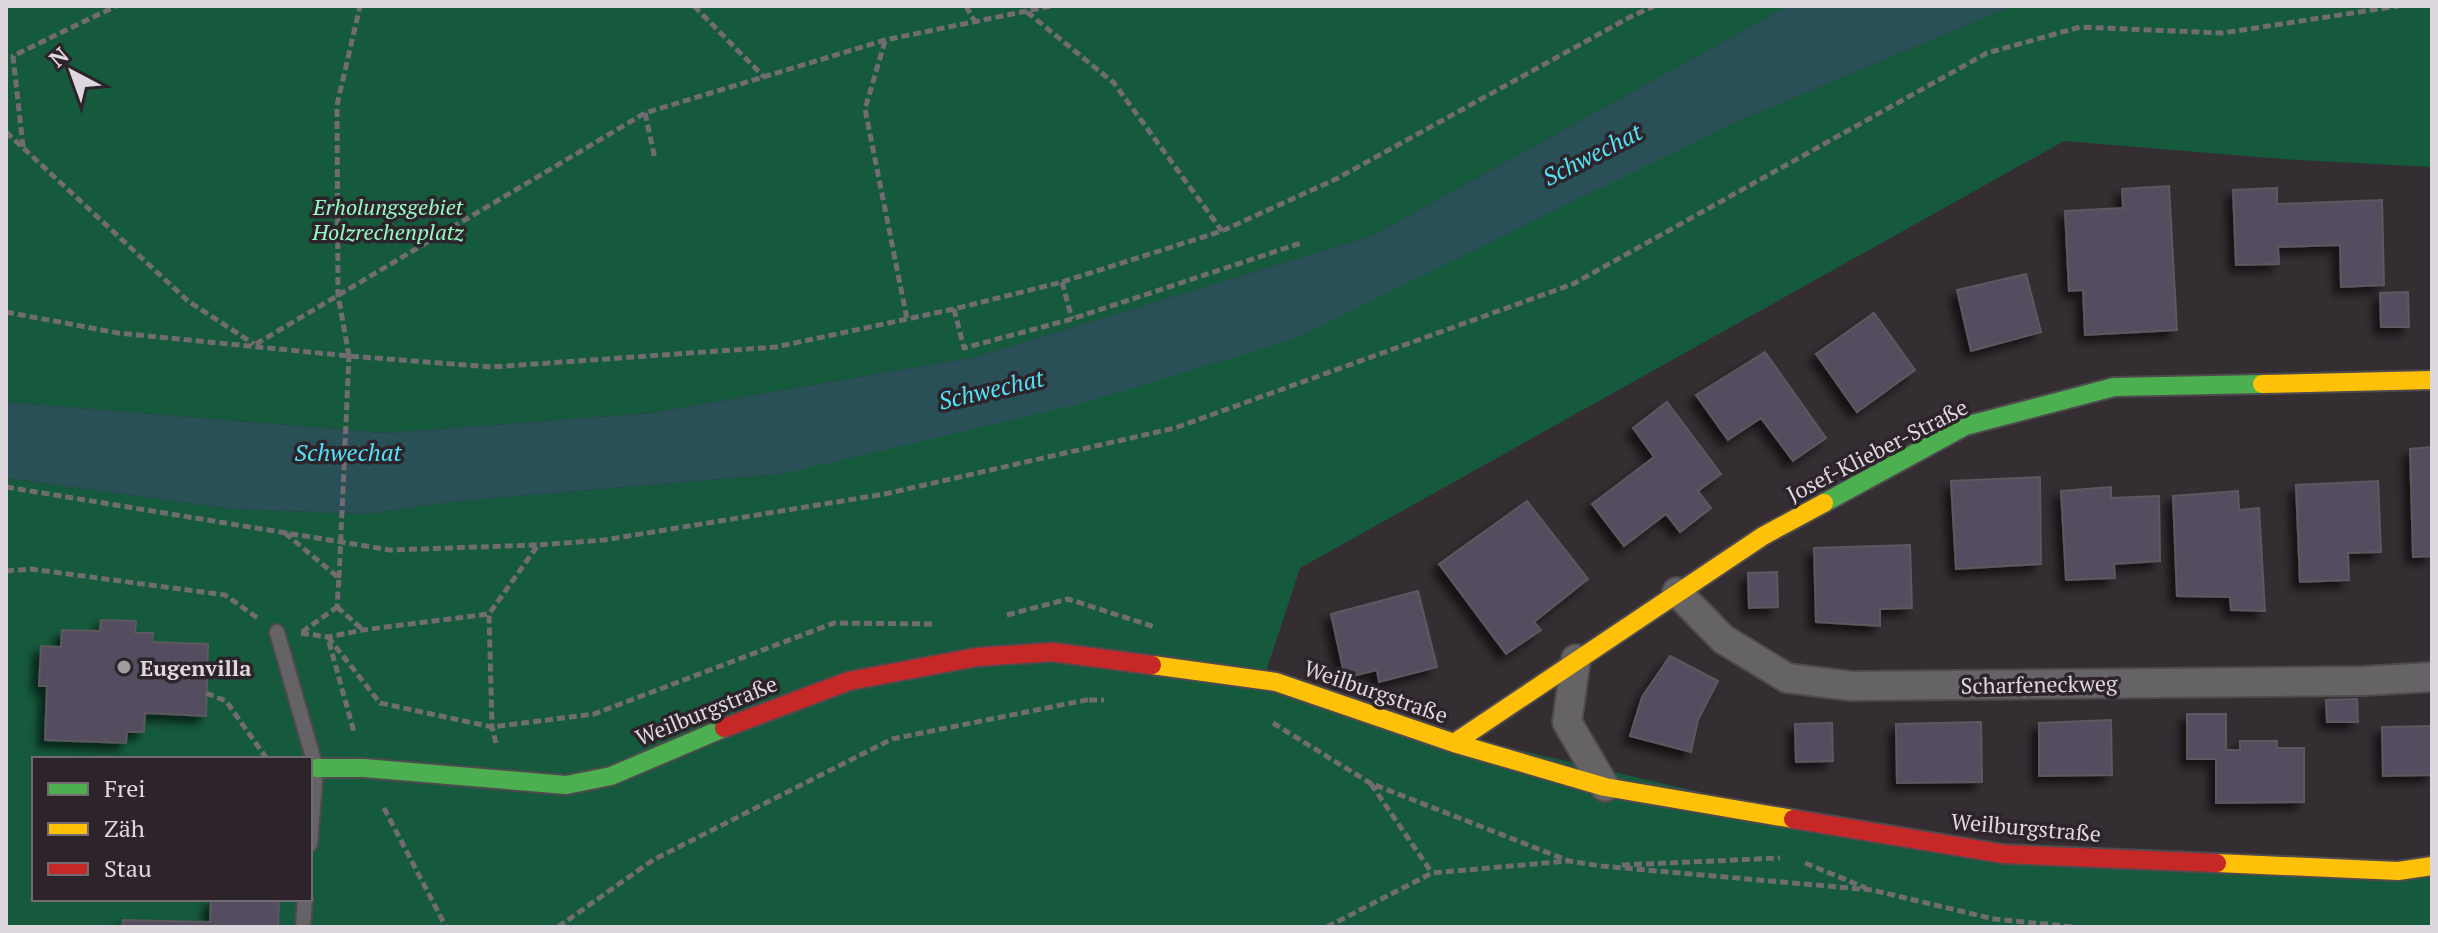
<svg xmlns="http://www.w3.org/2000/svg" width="2438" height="933" font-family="'PT Serif',serif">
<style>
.green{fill:#155a3d;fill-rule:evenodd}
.water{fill:#285056}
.building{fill:#534e5f;stroke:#5b585d;stroke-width:2;filter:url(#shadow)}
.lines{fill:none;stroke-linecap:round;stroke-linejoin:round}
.lane-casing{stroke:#4e4a4d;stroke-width:18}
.street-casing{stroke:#4e4a4d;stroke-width:32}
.fast-casing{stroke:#4e4a4d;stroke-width:22}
.slow-casing{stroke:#4e4a4d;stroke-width:22}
.jam-casing{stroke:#4e4a4d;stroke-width:22}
.path{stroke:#706c6f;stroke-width:5;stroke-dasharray:8 4;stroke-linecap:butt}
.lane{stroke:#666366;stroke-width:14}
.street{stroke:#666366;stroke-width:28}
.fast{stroke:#4caf50;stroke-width:18}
.slow{stroke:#ffc107;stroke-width:18}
.jam{stroke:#c62828;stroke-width:18}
.path-bridge{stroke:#706c6f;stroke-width:5;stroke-dasharray:8 4;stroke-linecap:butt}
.poi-dot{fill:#a29ca2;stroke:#2c232b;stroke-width:3}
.labels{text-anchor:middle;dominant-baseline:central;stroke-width:7;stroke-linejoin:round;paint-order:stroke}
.park-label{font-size:22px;font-style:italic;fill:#95fac3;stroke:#2c232b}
.street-label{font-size:22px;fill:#ded7dd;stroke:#2c232b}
.poi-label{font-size:22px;font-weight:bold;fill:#ded7dd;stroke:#2c232b;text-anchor:start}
.water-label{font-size:24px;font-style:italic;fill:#52e2f4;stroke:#2c232b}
</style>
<defs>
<filter id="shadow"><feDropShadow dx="-7" dy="7" stdDeviation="4" flood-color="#0009"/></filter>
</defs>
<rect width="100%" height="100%" fill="#342e33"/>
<path class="green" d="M6,6H1788L1372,236L976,357L651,413L386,433L6,402Z
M2012,6H2432V167L2282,159L2064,141L1300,568L1260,690L1997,861L2432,871V927H6V478L232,509L368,514L448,502L782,474L1727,126ZM34,759H310V899H34Z"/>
<path class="water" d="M1788,6H2012L1727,126L1294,339L1084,403L782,474L448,502L368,514L232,509L6,478V402L386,433L651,413L976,357L1372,236Z"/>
<path class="building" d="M2169,186L2177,330L2085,335L2083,290L2069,291L2065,211L2123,208L2122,189Z
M2277,188V204L2382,200L2384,285L2341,287L2340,245L2278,247L2279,264L2236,265L2233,190Z
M2026,274L2041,332L1971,351L1957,290Z
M2408,292L2409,327H2381L2380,293Z
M1874,313L1915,370L1857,412L1816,354Z
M1765,352L1826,438L1793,461L1761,418L1728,440L1696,395Z
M1667,402L1721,474L1698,491L1711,508L1680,532L1666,514L1624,546L1592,504L1654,457L1633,428Z
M2432,447V556L2413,557L2410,449Z
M2040,477L2041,564L1956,569L1951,481Z
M2378,481L2381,552L2348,553L2349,580L2300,582L2296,485Z
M2111,487V498L2159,496L2160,561L2114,564L2115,578L2066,580L2061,491Z
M2238,491L2239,510L2259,508L2265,611L2231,610L2230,597L2177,596L2173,496Z
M1527,501L1588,579L1534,622L1541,630L1506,654L1439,564Z
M1910,545L1912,608L1880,609V626L1816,622L1814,548Z
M1777,572L1778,607L1749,608L1748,573Z
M1418,591L1437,667L1379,682L1377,670L1345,678L1331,614Z
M101,620L136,621L135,633H153L152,642L208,644L206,716L145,713L144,732H127L126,743L45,740L47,686H39L41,646L61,647L62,630L100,631Z
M1670,656L1718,681L1698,720L1691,752L1630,736L1642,697Z
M2357,699L2358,722H2327L2326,700Z
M2187,714H2226V750H2240V741H2277V748H2304V802L2216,803V759H2187Z
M2111,720L2112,775L2039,776V723Z
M1981,722L1982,782L1897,783L1896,724Z
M1832,723L1833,761L1796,762L1795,724Z
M2432,726V775L2383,776L2382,727Z
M211,899H279L278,927H122L123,920L210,922Z"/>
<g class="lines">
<defs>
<path id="lane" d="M277,632L316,768L310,844
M303,927L305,899"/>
<path id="street" d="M1677,592L1723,639L1787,678L1851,686L2363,681L2432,677
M1576,659L1567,722L1605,787"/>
<path id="fast" d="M1824,503L1965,426L2114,387L2262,384
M316,768H364L566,785L611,776L724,728"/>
<path id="slow" d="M2262,384L2432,380
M1152,665L1276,682L1454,743L1605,787L1793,819
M1454,743L1763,536L1824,503
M2217,863L2398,871L2432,866"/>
<path id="jam" d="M724,728L849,681L977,657L1052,652L1152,665
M1793,819L2004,854L2217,863"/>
</defs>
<use href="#lane" class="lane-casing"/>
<use href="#street" class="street-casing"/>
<use href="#fast" class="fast-casing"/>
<use href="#slow" class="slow-casing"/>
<use href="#jam" class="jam-casing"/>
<path class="path" d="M694,6L764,77
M966,6L975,22
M1027,12L1114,83L1222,231
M885,41L865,109L907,319
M645,113L655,159
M6,132L188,301L254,344
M23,147L13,56L116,6
M1062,282L1072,319
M954,309L964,348L1072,319L1301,243
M6,312L118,333L349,356L492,367L776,347L954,309L1062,282L1222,231L1336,179L1630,17L1654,6
M256,344L645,113L885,40L1051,6
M349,356L338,295L337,105L360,6
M6,487L390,550L538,545
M285,533L339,578L337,607
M6,571L31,569L225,595L259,619
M337,607L363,630
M1007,615L1068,599L1155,627
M302,632L337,607
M301,633L328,637L363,630L489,614
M328,637L380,703L492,727L594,714L834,623L935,624
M329,642L354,732
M206,693L226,701L267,759
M1089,700H1104
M1273,723L1370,783L1569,861L1601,866L1872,890L1994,919L2075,927
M496,743L492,727L489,614L538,545L604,540L885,494L1175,428L1573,284L1987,53L2080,27L2223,33L2398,6
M1371,784L1432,873
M384,808L446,927
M1805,863L1866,888
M1622,865L1780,858
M558,927L653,860L892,739L1091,699
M1327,927L1432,873L1568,861"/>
<use href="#lane" class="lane"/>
<use href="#street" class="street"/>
<use href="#fast" class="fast"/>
<use href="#slow" class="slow"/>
<use href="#jam" class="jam"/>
<path class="path-bridge" d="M339,578L349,356"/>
</g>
<circle class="poi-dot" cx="124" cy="667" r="8"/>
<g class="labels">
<g class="park-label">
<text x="388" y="206">Erholungsgebiet<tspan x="388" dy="25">Holzrechenplatz</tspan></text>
</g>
<g class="street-label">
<text transform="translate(1877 450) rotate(-27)">Josef-Klieber-Straße</text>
<text transform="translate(2039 684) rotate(-1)">Scharfeneckweg</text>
<text transform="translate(1376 691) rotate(19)">Weilburgstraße</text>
<text transform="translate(706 710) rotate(-22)">Weilburgstraße</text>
<text transform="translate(2026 827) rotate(5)">Weilburgstraße</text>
</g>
<g class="poi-label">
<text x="140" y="667">Eugenvilla</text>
</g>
<g class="water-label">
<text transform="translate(1592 154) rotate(-27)">Schwechat</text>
<text transform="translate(991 389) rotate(-13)">Schwechat</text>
<text x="348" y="452">Schwechat</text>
</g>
</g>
<rect width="2438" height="933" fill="none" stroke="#ded7dd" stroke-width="16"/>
<rect x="32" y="757" width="280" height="144" fill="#2c232b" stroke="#736b72" stroke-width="2"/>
<rect x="48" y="783" width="40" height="12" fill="#4caf50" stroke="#736b72" stroke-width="2"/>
<text x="104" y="797" font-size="24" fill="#ded7dd">Frei</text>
<rect x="48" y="823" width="40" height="12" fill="#ffc107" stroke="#736b72" stroke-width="2"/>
<text x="104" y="837" font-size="24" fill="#ded7dd">Zäh</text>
<rect x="48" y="863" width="40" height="12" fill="#c62828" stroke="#736b72" stroke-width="2"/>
<text x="104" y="877" font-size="24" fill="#ded7dd">Stau</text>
<g transform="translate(72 72) rotate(319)" stroke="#2c232b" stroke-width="6" paint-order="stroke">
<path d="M0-6L14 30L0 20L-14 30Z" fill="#ded7dd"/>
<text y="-12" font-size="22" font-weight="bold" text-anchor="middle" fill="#ded7dd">N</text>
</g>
</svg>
